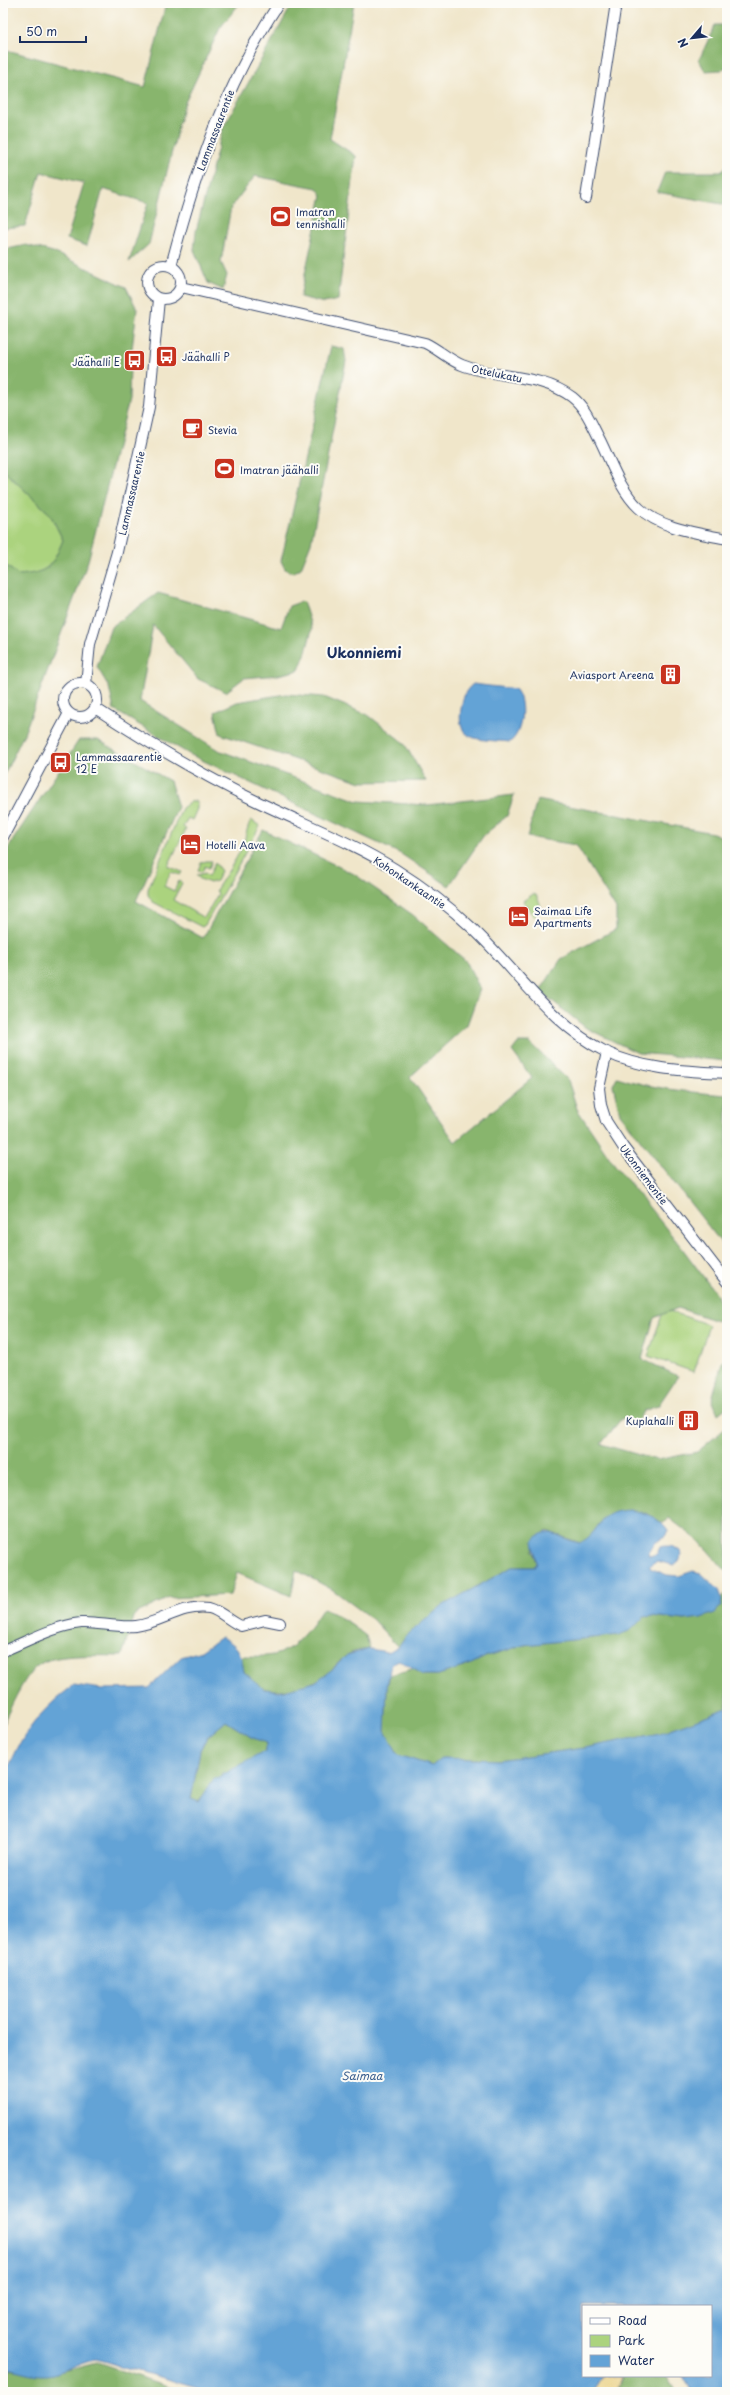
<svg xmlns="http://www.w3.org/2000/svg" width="730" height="2395" font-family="'Playpen Sans',sans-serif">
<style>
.green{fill:#abd37e;stroke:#63816e}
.forest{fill:#88b56d;stroke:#527266}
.sand{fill:#eeda9e;stroke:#84847e}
.water{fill:#64a3d6;stroke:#40699a;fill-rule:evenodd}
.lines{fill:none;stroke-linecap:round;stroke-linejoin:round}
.minor-casing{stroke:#3b4a6e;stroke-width:12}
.minor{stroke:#fff;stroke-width:10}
.labels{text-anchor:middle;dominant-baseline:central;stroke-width:4;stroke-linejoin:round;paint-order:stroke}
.street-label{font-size:10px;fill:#1b2f5e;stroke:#fdfcf7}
.poi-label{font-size:10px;fill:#1b2f5e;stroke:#fdfcf7;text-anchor:start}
.water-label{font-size:11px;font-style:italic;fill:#385d8e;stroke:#fdfcf7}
.district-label{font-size:14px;font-weight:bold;fill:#1b2f5e;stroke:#fdfcf7}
</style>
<rect width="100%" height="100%" fill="#fdfcf7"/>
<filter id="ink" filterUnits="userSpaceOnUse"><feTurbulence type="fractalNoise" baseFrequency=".025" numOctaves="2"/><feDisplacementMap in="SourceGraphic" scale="8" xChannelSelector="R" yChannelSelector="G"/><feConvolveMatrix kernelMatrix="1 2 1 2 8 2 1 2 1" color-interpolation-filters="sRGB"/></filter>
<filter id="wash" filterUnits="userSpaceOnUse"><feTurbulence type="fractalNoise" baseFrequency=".012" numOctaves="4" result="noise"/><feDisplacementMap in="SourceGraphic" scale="16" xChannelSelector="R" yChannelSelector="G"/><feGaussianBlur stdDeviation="0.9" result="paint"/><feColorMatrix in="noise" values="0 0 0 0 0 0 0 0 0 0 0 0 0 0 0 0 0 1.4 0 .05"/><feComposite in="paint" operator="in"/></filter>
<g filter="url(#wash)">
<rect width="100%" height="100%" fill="#f0e6ca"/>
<path class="green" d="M3,470L50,514L63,540C52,567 48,573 18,575L3,563Z
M192,801H197V809L192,820L188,818L183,827L186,829L168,866L182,872L180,875L171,872L164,886L174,891L179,881L182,883L173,900L204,918L218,894L216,890C225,876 235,862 242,847C246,838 246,829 251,820L260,826L205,925L202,927L153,902L148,895V889L182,808Z
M206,861H212L209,868L205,866L202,872L198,870L201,863Z
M215,863L221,871L216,881L210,883L200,879L197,875L205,873L209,876Z
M533,894L536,895C541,904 543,909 534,917L523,901Z
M664,1309L709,1325L694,1372L648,1356Z"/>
<path class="forest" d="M166,3H240L220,28L183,107L149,244L129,262L148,203L103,189L87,246L67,239L84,183L41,172L25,226L4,228L9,179L3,159V49L145,87Z
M293,3H354L330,139L356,156L338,300L324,303L300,297L322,195L317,188L255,176L231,207L221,262L227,275L223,290L208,283L194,250L196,231L223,128Z
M715,25H727V67L722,70L705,71L699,60Z
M727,165V205L657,192L665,172H721Z
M26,245L53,252L126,287L137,309L130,365L129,400L88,561L24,734L3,777V563L18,575C48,573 52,567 63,540L50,514L3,470V250Z
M331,346L344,349L346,361L311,543L301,568L293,573L285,569L281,561Z
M158,593L281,628L289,606L303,601L312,629L306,652L299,670L278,675L244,678L226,692L198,679L153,625L140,701L218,750L358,801L427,805L514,795L507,816L484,835L449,886L401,854L189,754L114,710L109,687L97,667L111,627Z
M286,694L324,697L368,715L404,743L426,781L361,782L220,734L215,712L237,702Z
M79,740H98L170,781L178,807L136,901L203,938L263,830L354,874L413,915L466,961L480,989L467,1025L410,1077L455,1142L532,1078L512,1051L518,1043H530L568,1080L577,1109L611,1160L682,1248L717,1295L726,1324L678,1308L654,1318L642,1359L678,1376L658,1406L643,1411L636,1426L622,1418L601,1444L657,1460L697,1452L727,1427V1572L699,1541L669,1518L662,1523L647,1513L604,1518L588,1539L580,1543L547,1531L533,1550L537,1563L534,1567H512L442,1606L405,1637L398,1647L372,1619L333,1590L296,1570L291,1596L237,1573L230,1595L169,1598L135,1614L122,1656C102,1656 56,1653 40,1664C25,1673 10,1709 3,1724V859L11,843Z
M537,800L713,833L727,839V1061L638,1053L586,1028L540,991L561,959L616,929V909L576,845L527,837Z
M617,1077C653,1089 689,1092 727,1095V1250L620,1114L613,1085Z
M727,1355V1407L718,1414L712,1399L722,1363Z
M727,1592V1708L660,1733L585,1748L498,1760L442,1758L432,1766L398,1755L385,1731L387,1687L390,1675L412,1669L423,1675H438L469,1665L487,1656L524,1645L598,1637L631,1630L643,1617L652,1616L685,1620L721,1606L722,1598Z
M323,1608L345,1620L366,1636L370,1649C362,1650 352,1651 346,1656C335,1664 329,1676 316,1681C295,1690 254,1699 244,1671C242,1667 242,1661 242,1656C252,1656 263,1657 273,1655C295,1651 312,1625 323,1608Z
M226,1721L251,1737L266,1743V1751C246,1763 209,1782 199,1802L191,1799L200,1750L207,1737Z
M97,2362L184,2392H3V2369L55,2373Z
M622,2376H666L676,2392H616Z"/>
<path class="sand" d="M602,2376H621L615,2392H592Z"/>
<path class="water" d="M473,684L515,689C526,700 523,733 510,742C483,739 455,744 461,709C463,698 464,691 473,684Z
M630,1510C647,1513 658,1517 668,1531L667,1535L655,1543L648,1553L649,1556L657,1554L660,1547C669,1545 674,1546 681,1552L680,1560L674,1565L656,1561L650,1565V1568L667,1575L679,1576L693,1571L701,1573L719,1590L722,1598L721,1606L715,1613L701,1618L685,1620L652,1616L644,1617L631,1630L619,1635L524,1645L487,1656L469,1665L438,1675H423L399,1660L393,1663L390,1669L387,1687L385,1731L398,1755L432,1766L442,1758L498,1760L585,1748L660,1733L727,1708V2392H692L683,2376H711V2306H583V2376H602L592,2392H212L96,2359C78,2362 62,2374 46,2375C33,2376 16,2369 3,2367V1781C21,1736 35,1714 74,1685L102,1689L149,1688L181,1657L201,1651L221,1637C240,1646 241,1653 244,1672L264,1689L280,1691L315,1682L334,1668L347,1655L370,1649L387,1652L398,1647L405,1637L442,1606L512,1567H534L537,1563L533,1541C548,1523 560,1540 580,1543C604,1530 595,1511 630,1510ZM226,1721L251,1737L266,1743V1751L213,1780L199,1802L191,1799L200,1750L207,1737Z"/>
</g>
<g filter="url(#ink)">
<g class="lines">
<defs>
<path id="minor" d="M586,198L616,3
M147 282a17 17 0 1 1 34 0a17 17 0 1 1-34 0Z
M171,266C195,173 226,83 279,3
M181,287L425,343C438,349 449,360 462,365C497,379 540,373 572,397C586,408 592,425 600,440C611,462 620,490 639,508C661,529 698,533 727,539
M63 700a17 17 0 1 1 34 0a17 17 0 1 1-34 0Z
M86,684L90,644L117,552L149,407L159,299
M95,708C147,742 199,774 254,800C301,823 350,841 395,869C422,886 449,906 472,928C517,970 550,1024 606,1052C643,1070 687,1071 727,1073
M3,837L69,713
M607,1052L599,1088L601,1105L606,1121L623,1147L727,1282
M3,1651C28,1641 54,1626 81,1623C97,1622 117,1628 136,1626C161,1623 182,1604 209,1608C221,1611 229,1621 241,1626L265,1620L280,1623"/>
</defs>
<use href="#minor" class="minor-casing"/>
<use href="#minor" class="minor"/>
</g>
</g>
<defs>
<symbol id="stadium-square" viewBox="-11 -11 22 22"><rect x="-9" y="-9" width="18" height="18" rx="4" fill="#c8321e" stroke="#fdfcf7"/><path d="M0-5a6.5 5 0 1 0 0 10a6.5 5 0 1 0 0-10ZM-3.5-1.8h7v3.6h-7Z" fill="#fff"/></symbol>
<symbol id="bus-square" viewBox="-11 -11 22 22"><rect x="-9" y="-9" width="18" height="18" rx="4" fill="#c8321e" stroke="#fdfcf7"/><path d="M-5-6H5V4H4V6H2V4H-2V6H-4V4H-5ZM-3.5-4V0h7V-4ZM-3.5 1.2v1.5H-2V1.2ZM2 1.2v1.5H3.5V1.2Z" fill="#fff"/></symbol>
<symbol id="cafe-square" viewBox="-11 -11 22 22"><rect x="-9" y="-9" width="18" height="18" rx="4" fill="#c8321e" stroke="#fdfcf7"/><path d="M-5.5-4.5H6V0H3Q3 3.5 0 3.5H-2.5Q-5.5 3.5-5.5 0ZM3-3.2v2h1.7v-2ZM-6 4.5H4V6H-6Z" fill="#fff"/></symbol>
<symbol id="building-square" viewBox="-11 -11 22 22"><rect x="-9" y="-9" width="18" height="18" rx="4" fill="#c8321e" stroke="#fdfcf7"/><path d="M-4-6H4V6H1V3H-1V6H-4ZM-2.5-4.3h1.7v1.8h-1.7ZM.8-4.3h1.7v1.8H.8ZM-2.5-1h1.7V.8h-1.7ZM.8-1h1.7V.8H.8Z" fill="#fff"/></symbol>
<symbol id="hotel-square" viewBox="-11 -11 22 22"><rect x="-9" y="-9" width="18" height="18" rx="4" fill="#c8321e" stroke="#fdfcf7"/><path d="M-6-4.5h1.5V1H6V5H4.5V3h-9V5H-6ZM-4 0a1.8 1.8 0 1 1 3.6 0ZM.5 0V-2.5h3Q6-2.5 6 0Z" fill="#fff"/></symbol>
</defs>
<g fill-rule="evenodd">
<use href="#stadium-square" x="268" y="204" width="25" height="25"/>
<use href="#bus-square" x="154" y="344" width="25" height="25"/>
<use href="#bus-square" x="122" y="348" width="25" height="25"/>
<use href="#cafe-square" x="180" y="416" width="25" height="25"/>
<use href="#stadium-square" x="212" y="456" width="25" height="25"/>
<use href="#building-square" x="658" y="662" width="25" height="25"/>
<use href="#bus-square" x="48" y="750" width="25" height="25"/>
<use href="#hotel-square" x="178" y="832" width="25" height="25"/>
<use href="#hotel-square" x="506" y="904" width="25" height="25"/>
<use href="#building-square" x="676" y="1408" width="25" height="25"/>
</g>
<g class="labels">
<g class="street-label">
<text transform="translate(215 130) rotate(-69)">Lammassaarentie</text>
<text transform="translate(497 373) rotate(12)">Ottelukatu</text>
<text transform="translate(131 493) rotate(-77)">Lammassaarentie</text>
<text transform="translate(410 882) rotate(34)">Kohonkankaantie</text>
<text transform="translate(644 1174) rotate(53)">Ukonniementie</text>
</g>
<g class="poi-label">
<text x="296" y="211">Imatran<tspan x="296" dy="12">tennishalli</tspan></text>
<text x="182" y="356">Jäähalli P</text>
<text x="120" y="361" text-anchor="end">Jäähalli E</text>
<text x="208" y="429">Stevia</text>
<text x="240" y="469">Imatran jäähalli</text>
<text x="654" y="674" text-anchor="end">Aviasport Areena</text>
<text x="76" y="756">Lammassaarentie<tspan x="76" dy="12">12 E</tspan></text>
<text x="206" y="844">Hotelli Aava</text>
<text x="534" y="910">Saimaa Life<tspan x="534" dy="12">Apartments</tspan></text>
<text x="674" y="1420" text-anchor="end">Kuplahalli</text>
</g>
<g class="water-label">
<text x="362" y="2075">Saimaa</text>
</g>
<g class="district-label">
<text x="364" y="652">Ukonniemi</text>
</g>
</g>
<rect width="730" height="2395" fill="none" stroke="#fdfcf7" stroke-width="16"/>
<rect x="582" y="2305" width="130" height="72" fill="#fdfcf7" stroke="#a3aaba"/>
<rect x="590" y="2318" width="20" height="6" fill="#ffffff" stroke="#a3aaba"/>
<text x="618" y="2325" font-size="12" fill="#1b2f5e">Road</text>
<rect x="590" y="2335" width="20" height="12" fill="#abd37e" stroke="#a3aaba"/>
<text x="618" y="2345" font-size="12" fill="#1b2f5e">Park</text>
<rect x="590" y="2355" width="20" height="12" fill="#64a3d6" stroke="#a3aaba"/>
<text x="618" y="2365" font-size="12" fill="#1b2f5e">Water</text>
<g transform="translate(692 38) rotate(242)" stroke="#fdfcf7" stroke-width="3" paint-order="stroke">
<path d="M0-3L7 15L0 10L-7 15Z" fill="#1b2f5e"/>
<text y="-6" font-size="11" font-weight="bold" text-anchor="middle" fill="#1b2f5e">N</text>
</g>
<path d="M20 36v6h66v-6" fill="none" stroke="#1b2f5e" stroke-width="2"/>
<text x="26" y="36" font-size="12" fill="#1b2f5e" stroke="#fdfcf7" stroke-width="3" paint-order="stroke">50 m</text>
</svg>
